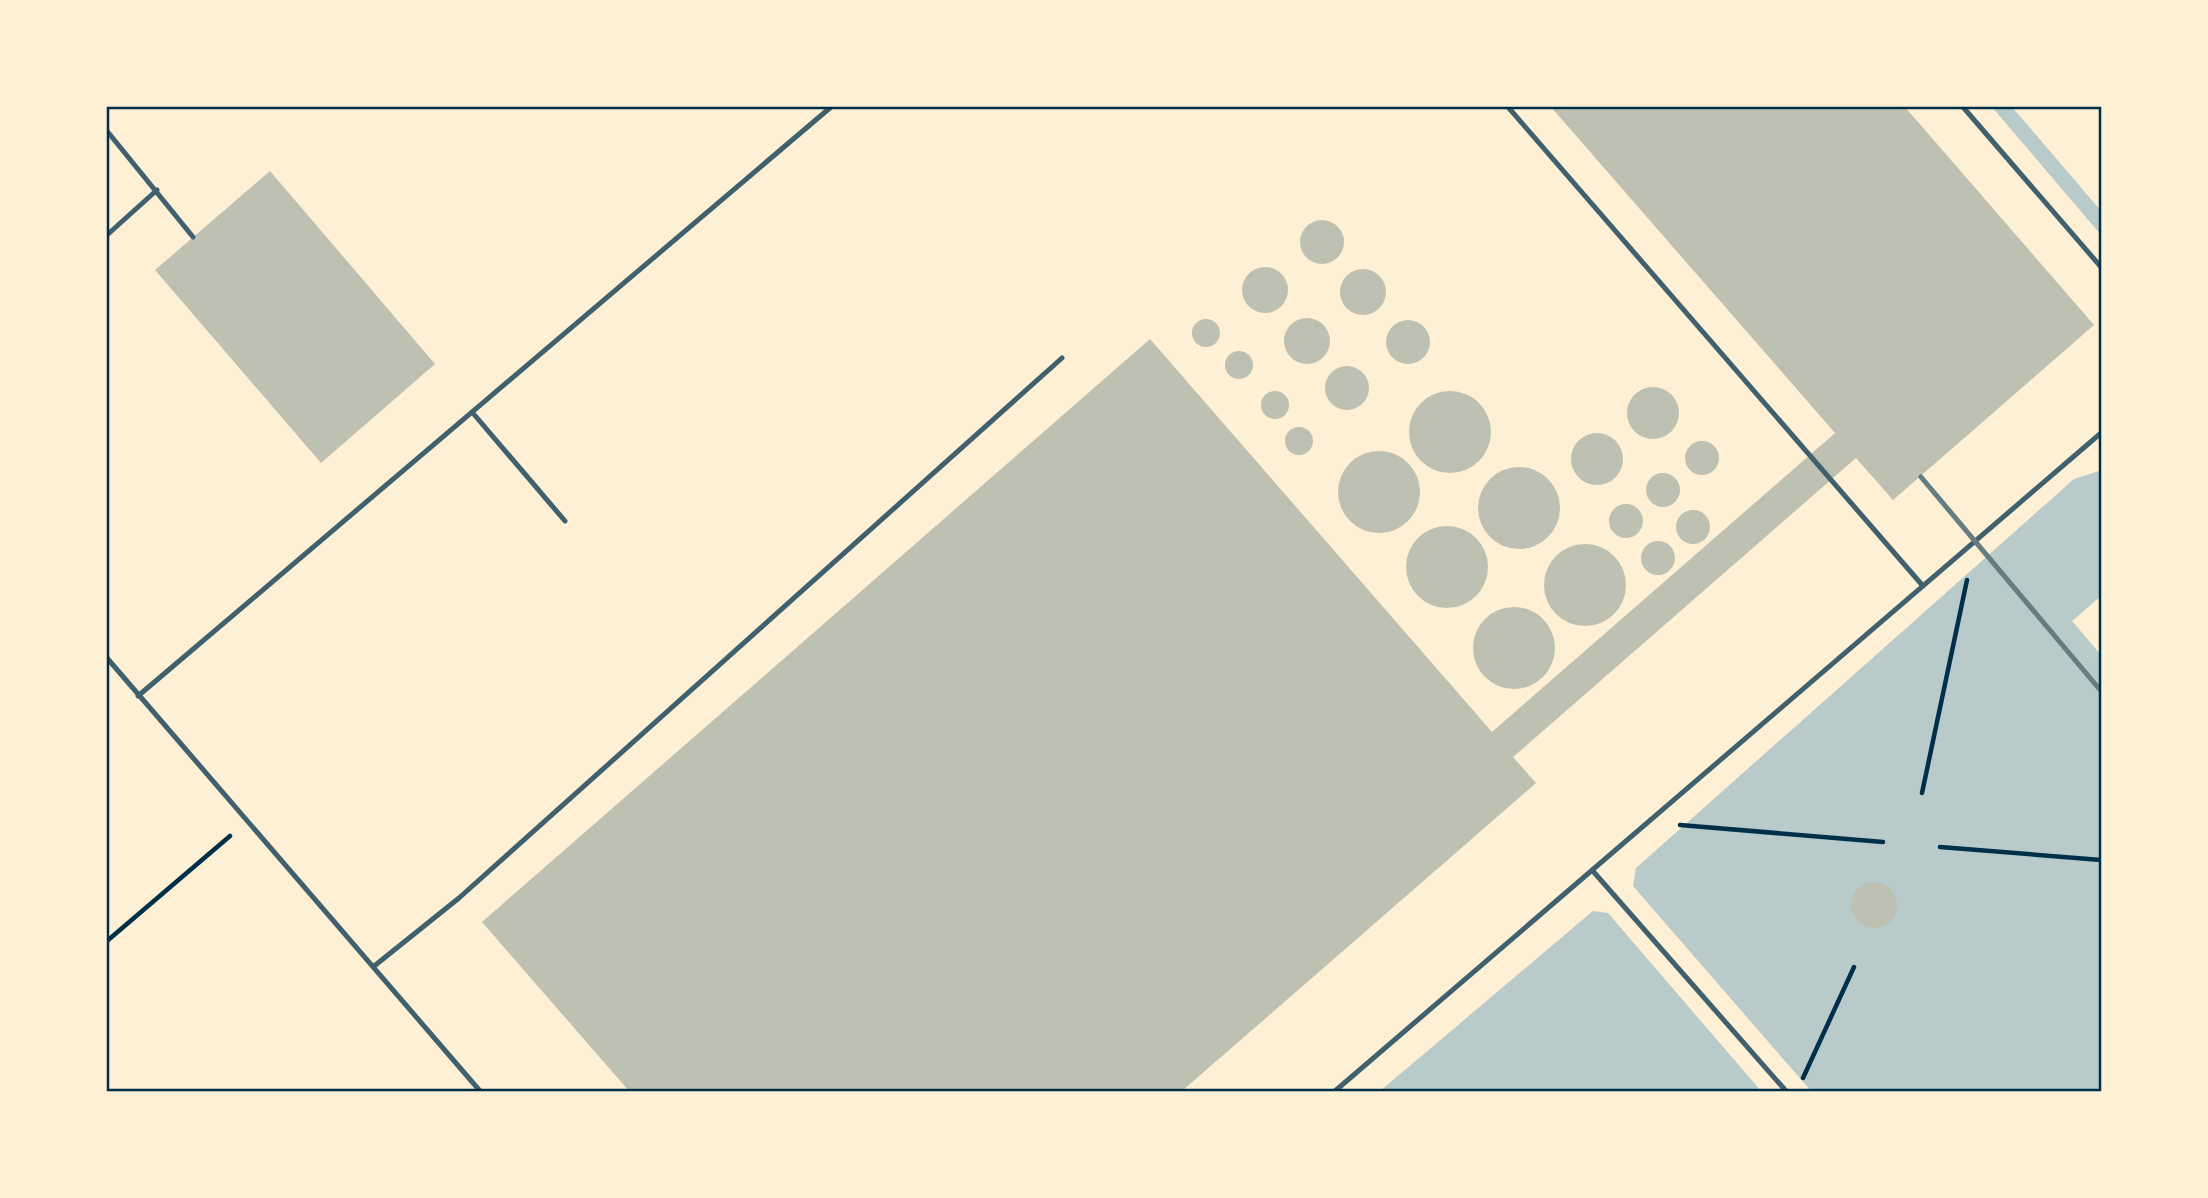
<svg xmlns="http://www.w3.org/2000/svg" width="2208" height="1198" font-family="'Nunito Sans',sans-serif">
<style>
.green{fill:#b9caca}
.building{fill:#bec0b2}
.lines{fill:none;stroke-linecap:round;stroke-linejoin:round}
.path{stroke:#003049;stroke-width:4.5}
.service{stroke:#3f606c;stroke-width:5}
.rail{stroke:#657d81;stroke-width:5}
.neatline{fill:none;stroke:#003049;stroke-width:2.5}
</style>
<rect width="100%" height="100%" fill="#fdf0d5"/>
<path class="green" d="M1992,107H2012L2101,211V235Z
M2099,471L2101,472V596L2072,621L2101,655V1091H1811L1633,886L1636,868L2074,479Z
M1593,911L1608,913L1761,1091H1380Z"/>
<path class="building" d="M1551,107H1905L2094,325L1893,500L1856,458L1513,757L1536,783L1182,1091H629L482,922L1150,339L1492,732L1835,433Z
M270,171L435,364L321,463L155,270Z
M1300 242a22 22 0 1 1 44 0a22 22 0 1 1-44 0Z
M1242 290a23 23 0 1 1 46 0a23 23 0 1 1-46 0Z
M1340 292a23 23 0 1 1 46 0a23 23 0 1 1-46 0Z
M1284 341a23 23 0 1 1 46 0a23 23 0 1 1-46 0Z
M1192 333a14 14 0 1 1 28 0a14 14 0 1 1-28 0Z
M1386 342a22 22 0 1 1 44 0a22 22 0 1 1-44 0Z
M1225 365a14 14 0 1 1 28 0a14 14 0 1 1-28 0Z
M1325 388a22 22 0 1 1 44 0a22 22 0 1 1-44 0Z
M1627 413a26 26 0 1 1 52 0a26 26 0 1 1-52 0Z
M1261 405a14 14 0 1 1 28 0a14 14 0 1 1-28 0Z
M1409 432a41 41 0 1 1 82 0a41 41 0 1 1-82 0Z
M1285 441a14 14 0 1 1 28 0a14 14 0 1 1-28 0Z
M1571 459a26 26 0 1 1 52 0a26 26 0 1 1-52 0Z
M1685 458a17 17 0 1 1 34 0a17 17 0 1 1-34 0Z
M1338 492a41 41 0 1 1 82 0a41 41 0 1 1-82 0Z
M1478 508a41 41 0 1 1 82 0a41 41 0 1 1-82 0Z
M1646 490a17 17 0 1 1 34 0a17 17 0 1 1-34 0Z
M1609 521a17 17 0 1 1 34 0a17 17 0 1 1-34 0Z
M1676 527a17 17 0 1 1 34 0a17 17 0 1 1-34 0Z
M1406 567a41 41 0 1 1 82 0a41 41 0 1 1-82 0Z
M1641 558a17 17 0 1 1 34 0a17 17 0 1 1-34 0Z
M1544 585a41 41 0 1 1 82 0a41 41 0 1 1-82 0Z
M1473 648a41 41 0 1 1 82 0a41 41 0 1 1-82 0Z
M1851 905a23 23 0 1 1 46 0a23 23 0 1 1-46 0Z"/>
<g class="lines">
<path class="path" d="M1922,793L1967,580
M1680,825L1883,842
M1940,847L2101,860
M107,941L230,836
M1803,1078L1854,967"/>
<path class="service" d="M1508,107L1923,586
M1963,107L2101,267
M107,131L193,237
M107,235L157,190
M472,412L565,521
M107,658L480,1091
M138,696L831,107
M1592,870L1786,1091
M373,967L459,898L1062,358
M1335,1091L2101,433"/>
<path class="rail" d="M1921,477L2101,691"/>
</g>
<rect width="2208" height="1198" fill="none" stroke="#fdf0d5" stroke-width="217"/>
<rect x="108" y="108" width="1992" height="982" class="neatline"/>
</svg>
